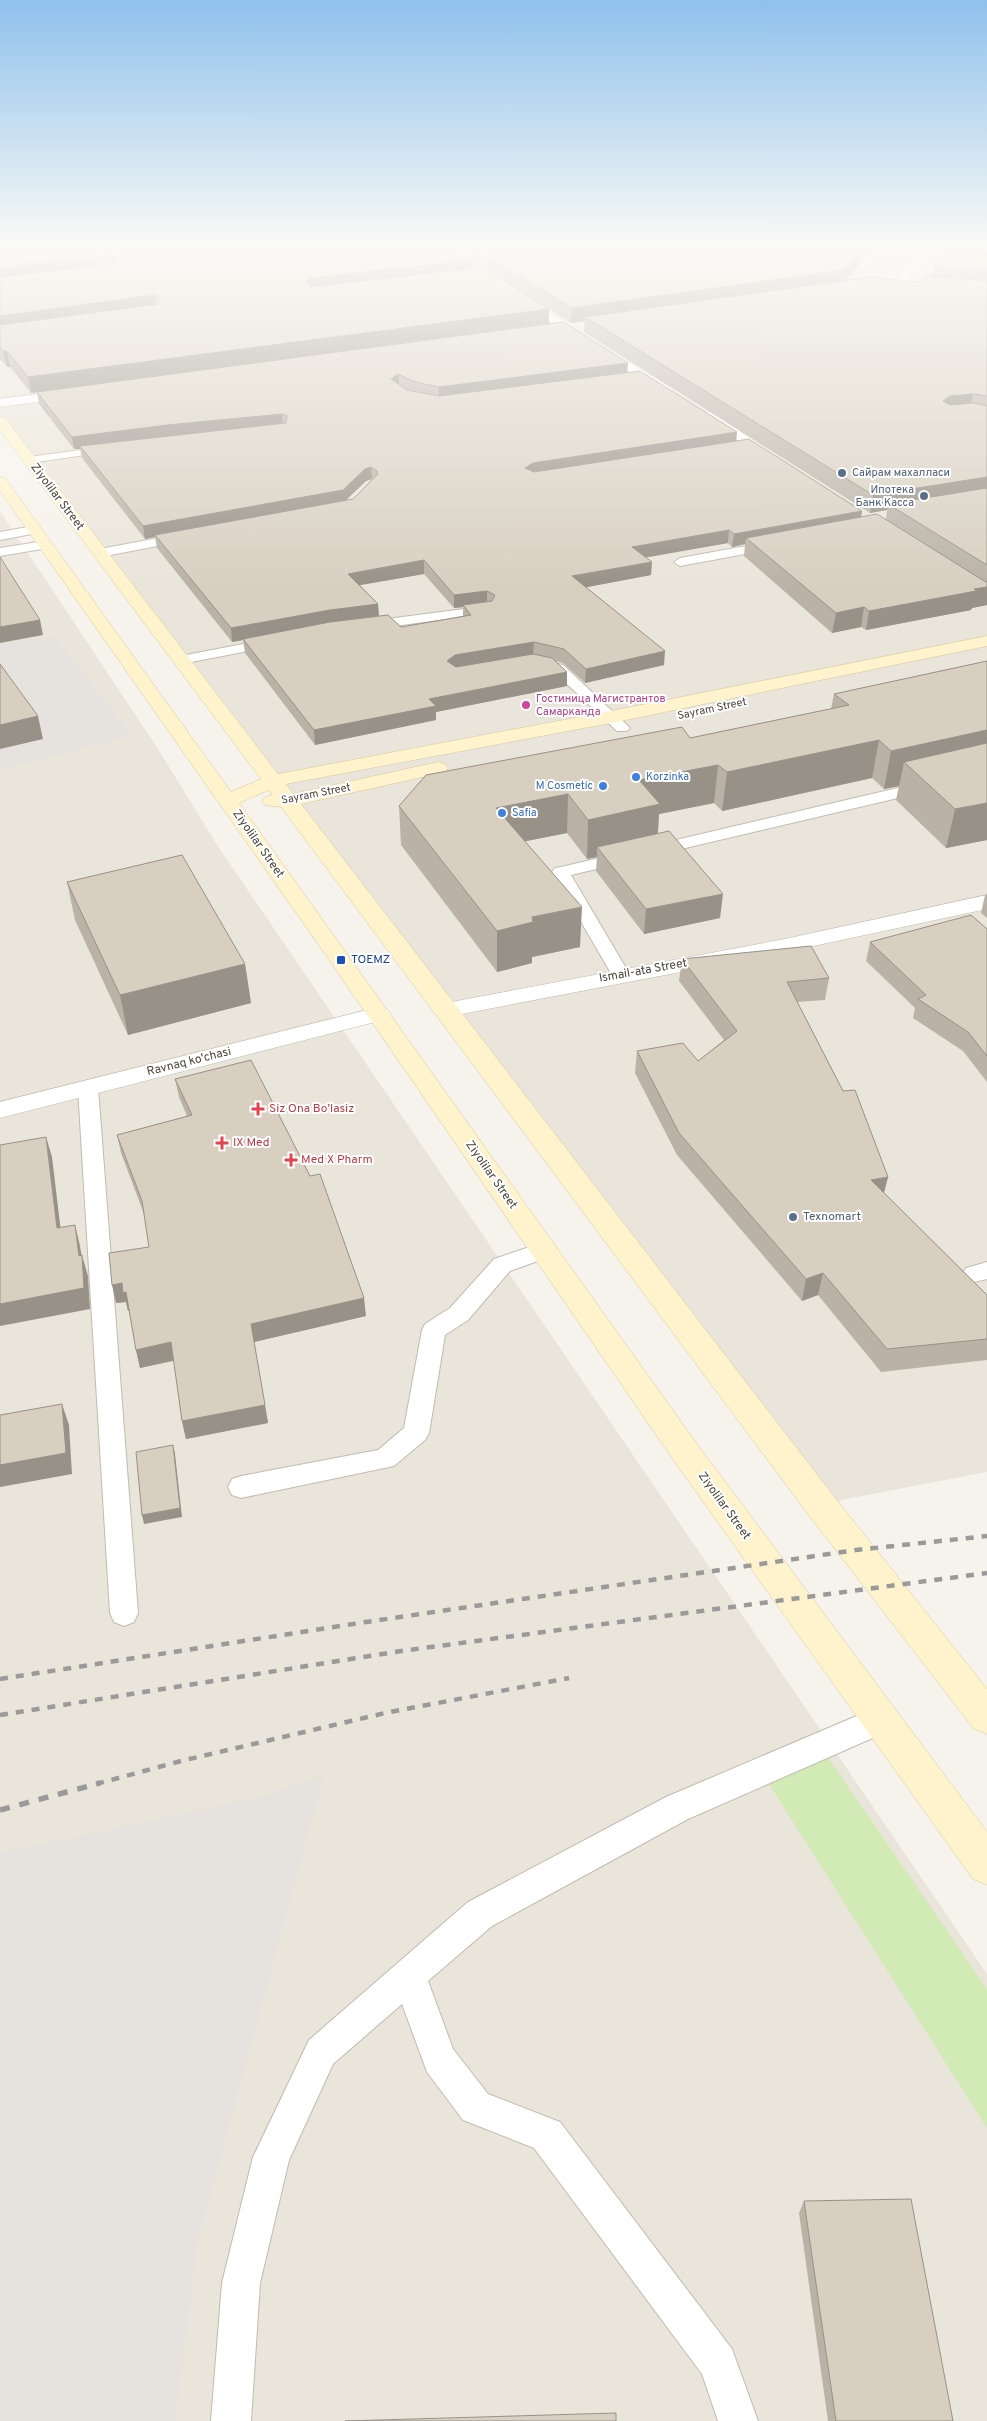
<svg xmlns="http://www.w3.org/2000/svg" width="987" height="2421" font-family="Overpass,sans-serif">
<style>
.residential{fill:#eae5da}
.industrial{fill:#e6e2dd}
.green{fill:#d2eab5}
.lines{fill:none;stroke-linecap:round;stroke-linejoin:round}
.lane-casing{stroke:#c2bbae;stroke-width:2}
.street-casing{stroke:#c2bbae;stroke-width:1}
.secondary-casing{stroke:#d6c79b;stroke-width:1}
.lane{fill:#fff;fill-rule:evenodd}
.street{fill:#fff;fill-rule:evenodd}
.secondary{fill:#fff3cd;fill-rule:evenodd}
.rail-far1{stroke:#9a9a9a;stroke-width:4.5;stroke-dasharray:8 8;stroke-linecap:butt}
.rail{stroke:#9a9a9a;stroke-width:5.5;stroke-dasharray:10 10;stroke-linecap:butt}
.wall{fill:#bab2a6;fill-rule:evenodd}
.shaded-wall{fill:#979187}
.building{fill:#d8cfc1;stroke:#979187}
.service-dot{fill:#5c6f8a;stroke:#fff;stroke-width:2}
.hotel-dot{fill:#d1479c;stroke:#fff;stroke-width:2}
.shop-dot{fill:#3f7fe0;stroke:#fff;stroke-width:2}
.transit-dot{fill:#1a4fb4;stroke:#fff;stroke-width:2}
.health-dot{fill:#e0444e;stroke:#fff;stroke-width:2}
.labels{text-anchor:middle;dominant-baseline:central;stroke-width:4;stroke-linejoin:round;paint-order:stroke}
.far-service-label{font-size:11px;fill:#4e5e75;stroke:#fff;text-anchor:start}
.far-hotel-label{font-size:11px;fill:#b23c85;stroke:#fff;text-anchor:start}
.far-street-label{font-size:11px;fill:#4b4439;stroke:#fff}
.far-shop-label{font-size:11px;fill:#366cbe;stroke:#fff;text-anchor:start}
.street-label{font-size:12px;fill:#4b4439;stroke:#fff}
.transit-label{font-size:12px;fill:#164399;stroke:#fff;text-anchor:start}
.health-label{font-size:12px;fill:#be3a42;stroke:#fff;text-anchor:start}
.service-label{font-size:12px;fill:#4e5e75;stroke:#fff;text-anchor:start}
</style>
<rect width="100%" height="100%" fill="#f6f3ec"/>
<path class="residential" d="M0,249H987V1472L820,1504L0,421Z
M0,511L158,749L219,848L987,1974V2421H0Z"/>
<path class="industrial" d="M54,636L133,736L0,770V643Z
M324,1775L198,2241L175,2421H0V1853L267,1795Z"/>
<path class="green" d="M827,1756L987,1989V2128L769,1784Z"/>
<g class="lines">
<defs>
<path id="lane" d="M110,446L114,447V451L29,463L23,460L29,457Z
M33,526L37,527L39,530L37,533L0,540V532Z
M185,533L189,534L191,537L189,540L100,557L94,553L100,549Z
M44,541L50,545L48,548L0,556V548Z
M774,541L778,542L780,545L778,548L680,566L674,562L680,558Z
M487,606L494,610L492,613L364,630L357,626L364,622Z
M274,638L279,639L281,642L279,645L181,664L174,660L181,656Z
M539,660L563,665L627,725L630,728L627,731H617L553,671L534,667L532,664L534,661Z
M987,767V777L571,875L630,975L628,979H614L612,975L552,872L555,868L561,867Z
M88,1081L95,1083L98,1088L138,1613L134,1622L124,1626L114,1622L110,1613L78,1088L81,1083Z
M544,1242L552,1244L556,1250L552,1256L510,1271L468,1320L445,1335L429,1433L425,1440L394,1466L241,1498L232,1495L228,1487L232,1479L241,1476L378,1450L404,1428L422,1330L425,1324L450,1308L494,1259Z
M987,1262V1279L974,1282L966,1280L962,1274L966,1268Z
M880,1706L891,1710L895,1720L891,1730L688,1819L492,1926L428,1981L453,2049L488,2094L560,2122L732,2349L758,2421H718L702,2374L534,2148L463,2120L427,2072L402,2004L333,2064L289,2160L260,2283L251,2421H211L222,2283L253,2157L309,2040L468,1902L666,1797Z"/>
<path id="street" d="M921,249H932L903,284H895V280Z
M517,293L671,388L673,391L671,394H663L513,298L512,296Z
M76,389L80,390L82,393L80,396L0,407V399Z
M705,411L710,412L784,460L777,464L772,463L700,418L699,415Z
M987,895V909L785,952L446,1017L438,1015L434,1010L438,1005L446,1003L785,939Z
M379,1007L387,1009L391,1014L387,1019L0,1118V1102Z"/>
<path id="secondary" d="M0,417L5,418L278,774L611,711L987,636V646L611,723L286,784L293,794L438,762L445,764L448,768L445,772L301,804L832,1494L987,1689V1734L974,1729L808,1514L281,807L265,805L262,801L265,797L272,795L269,790L239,803L694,1440L987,1832V1885L973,1879L672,1458L332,964L0,491V477L5,478L231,792L261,779L0,430Z"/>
</defs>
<use href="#lane" class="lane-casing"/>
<use href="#street" class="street-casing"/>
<use href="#secondary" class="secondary-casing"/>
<use href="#lane" class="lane"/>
<use href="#street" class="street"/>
<use href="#secondary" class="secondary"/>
<path class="rail-far1" d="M0,1679L366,1622L856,1550L987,1536
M0,1715L401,1651L987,1573
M96,1784L181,1761L385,1713L569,1678"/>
<path class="rail" d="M0,1810L100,1783"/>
</g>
<path class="wall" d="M0,249H873L846,280L920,282L932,276L934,266L987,249V605L972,608L971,610L866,630L861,627L832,633L744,556L745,544L732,547L728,543L646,557L651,575L586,587L664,665L585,683L563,663L556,661L567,686L436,712V720L315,745L245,653L243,640L232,642L157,548L155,537L145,539L82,458L80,449H74L39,404L37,392L31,393L10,367H7L0,359ZM471,261L482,268L471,269ZM549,309L571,323L585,321L584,332L870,513L887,510L886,520L861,517L862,511L736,441L627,372L563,322L549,324ZM372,479L353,499L346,500L366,481ZM424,574L454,608L463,607V616L401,627L379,616L378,604L360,585Z
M987,661V840L946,848L896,800L899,786L884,789L872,778L722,811L714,803L659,814L658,833L720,918L644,934L596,871L597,857L587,859L567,833L525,841L580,947L532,957V963L497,972L401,845L399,806L690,738L831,709L834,694Z
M67,882L245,964L251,1003L128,1035L75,920Z
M985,895H987V918L981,913Z
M987,929V1082L963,1051L913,1018L915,1008L866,961L870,942Z
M682,959L829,978L825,1000L797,1002L888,1177L884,1193L987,1295V1360L881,1372L818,1295L802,1301L677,1155L635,1073L637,1051L698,1061L724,1040L679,981Z
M175,1079L366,1316L254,1342L268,1423L186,1439L182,1421L174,1361L140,1368L136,1350L129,1311H128L126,1302L116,1303L149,1247L144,1214L121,1153L117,1135L187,1116L179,1097Z
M804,2201L953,2421H828L799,2213Z"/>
<path class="shaded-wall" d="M863,249H873L842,285L585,317V321L571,323L572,308Z
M113,254L115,268L0,283V268Z
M471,260V274L312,292L305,282L311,278Z
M155,295L157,310L0,331V316Z
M549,309V324L31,393L28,377Z
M3,351H7L10,367H7Z
M628,363L627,374L439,398V387Z
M398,374L399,385L391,379Z
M973,394L970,410L947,412L943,401L950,396Z
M282,414L283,426L80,446V449H74L72,437L167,425Z
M737,432L736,444L533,475L525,468L533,463Z
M371,467L372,479L366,481L344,502L155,535V537L145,539L143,526Z
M987,477V494L888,504L887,510L870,513L873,495Z
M862,511L860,524L746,538L745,544L732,547L734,534Z
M729,530L728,543L632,560V547Z
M424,560V574L349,587L348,574Z
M652,562L651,575L572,590V576Z
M987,587V605L972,608L971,610L866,630L869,611Z
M487,591V604L463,605V607L454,608V595Z
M378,604L379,618L331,624L232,642L231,628L330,610Z
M864,607L861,627L832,633L836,613Z
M40,620L43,635L0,643V627Z
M534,642L533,656L456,669L447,661L455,655Z
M665,651L664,665L585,683L586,669Z
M567,672V686L436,712V720L315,745L314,730L429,699Z
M38,716L43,739L0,749V725Z
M987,730V766L904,762L899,786L884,789L891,751Z
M879,740L872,778L722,811L727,772Z
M718,765L714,803L659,814L657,843L597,847V857L587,859L588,820L639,780Z
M568,794L567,833L496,847V808Z
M987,803V840L946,848L955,809Z
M723,894L720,918L644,934L646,909Z
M582,907L580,947L532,957V963L497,972V931L532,917Z
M245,964L251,1003L128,1035L120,995Z
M46,1137L52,1157L63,1249L57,1228Z
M888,1177L882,1200L871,1180Z
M75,1225L80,1246L83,1265L82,1255L88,1276L90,1309L0,1326V1304L79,1256Z
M823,1273L818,1295L802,1301L806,1279Z
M122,1283L126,1292L131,1310L128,1311L126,1302L116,1303L112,1285Z
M364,1298L366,1316L254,1342L251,1324Z
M171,1342L175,1360L140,1368L136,1350Z
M62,1404L69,1425L72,1474L0,1487V1465Z
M265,1405L268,1423L186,1439L182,1421Z
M173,1445L175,1454L182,1517L144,1524L142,1515Z"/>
<path class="building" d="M0,249H454L471,260L311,278L305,282L311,287L483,267L549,309L28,377L7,351H3L0,347V325L158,304L160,298L155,295L0,316V277L116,263L118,257L113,254L0,268Z
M474,249H863L844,270L572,308Z
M949,249H987V272L934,266Z
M926,275L987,281V396L973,394L950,396L943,401L950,405L973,403L987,406V477L873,495L585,317L870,277L920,282Z
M563,322L628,363L439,387L415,382L398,374L391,379L407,390L439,396L640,371L737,432L533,463L525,468L534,472L749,439L862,511L734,534L729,530L632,547L652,562L572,576L665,651L586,669L564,649L534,642L455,655L447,661L456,667L533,654L552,658L567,672L429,699L436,706L314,730L243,639L330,622L388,615L401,627L471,615L463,605L492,601L495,595L487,591L454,595L424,560L348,574L378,604L330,610L231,628L155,535L353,499L378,474L377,471L371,467L365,469L343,490L143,526L80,446L286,423L287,416L282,414L167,425L72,437L37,392Z
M987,488V565L888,504Z
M877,514L984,581L987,582V587L974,589L976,591L869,611L864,607L836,613L746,538Z
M0,557L40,620L0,627Z
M987,661V730L891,751L879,740L727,772L718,765L639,780L660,804L588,820L568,794L496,808L582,907L532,917L533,922L497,931L399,806L426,775L682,727L690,738L849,705L834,694Z
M0,664L38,716L0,725Z
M987,743V803L955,809L904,762Z
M669,831L723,894L646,909L597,847Z
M182,855L245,964L120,995L67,882Z
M971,915L987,929V1056L968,1032L918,999L926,995L870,942Z
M811,946L829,978L787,982L843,1091L855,1090L888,1177L871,1180L987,1295V1339L887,1349L823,1273L806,1279L679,1133L637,1051L683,1043L698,1061L737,1031L682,959Z
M251,1060L310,1176L320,1174L364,1298L251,1324L265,1405L182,1421L171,1342L136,1350L126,1292L123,1293L122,1283L112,1285L109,1253L149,1247L142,1201L117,1135L192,1115L175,1079Z
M46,1137L57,1228L75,1225L79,1256L82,1255L84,1288L0,1304V1145Z
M62,1404L66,1453L0,1465V1415Z
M173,1445L180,1508L142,1515L136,1452Z
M911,2199L953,2421H836L804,2201Z
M616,2413V2421H345Z"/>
<linearGradient id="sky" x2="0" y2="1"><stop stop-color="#8fc1ec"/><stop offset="0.42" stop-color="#fbfaf6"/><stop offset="1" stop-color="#fbfaf6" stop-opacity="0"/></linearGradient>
<rect width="987" height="588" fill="url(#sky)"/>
<g class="service-dot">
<circle cx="842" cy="473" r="5"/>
<circle cx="924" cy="496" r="5"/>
<circle cx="793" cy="1217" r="5"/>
</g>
<circle class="hotel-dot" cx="526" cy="705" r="5"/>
<g class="shop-dot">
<circle cx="636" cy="777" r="5"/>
<circle cx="603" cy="786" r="5"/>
<circle cx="502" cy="813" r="5"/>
</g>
<rect class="transit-dot" x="336" y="955" width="10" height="10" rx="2.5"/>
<g class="health-dot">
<path d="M255.5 1101.5h5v5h5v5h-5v5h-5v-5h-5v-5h5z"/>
<path d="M219.5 1135.5h5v5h5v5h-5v5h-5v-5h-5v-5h5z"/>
<path d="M288.5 1152.5h5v5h5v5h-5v5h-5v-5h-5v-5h5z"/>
</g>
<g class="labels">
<g class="far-service-label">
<text x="852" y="473">Сайрам махалласи</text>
<text x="914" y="490" text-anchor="end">Ипотека<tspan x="914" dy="13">Банк Касса</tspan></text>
</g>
<g class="far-hotel-label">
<text x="536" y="699">Гостиница Магистрантов<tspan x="536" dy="13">Самарканда</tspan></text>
</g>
<g class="far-street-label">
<text transform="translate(712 709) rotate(-12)">Sayram Street</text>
<text transform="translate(316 794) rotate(-11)">Sayram Street</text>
</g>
<g class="far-shop-label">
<text x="646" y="777">Korzinka</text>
<text x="593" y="786" text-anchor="end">M Cosmetic</text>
<text x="512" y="813">Safia</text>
</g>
<g class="street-label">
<text transform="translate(57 497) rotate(53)">Ziyolilar Street</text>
<text transform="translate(258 844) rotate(55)">Ziyolilar Street</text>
<text transform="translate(643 971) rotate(-10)">Ismail-ata Street</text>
<text transform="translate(189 1062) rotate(-14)">Ravnaq ko'chasi</text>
<text transform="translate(491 1175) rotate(55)">Ziyolilar Street</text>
<text transform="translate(724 1506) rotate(54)">Ziyolilar Street</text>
</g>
<g class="transit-label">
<text x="351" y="960">TOEMZ</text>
</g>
<g class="health-label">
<text x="269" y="1109">Siz Ona Bo’lasiz</text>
<text x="233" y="1143">IX Med</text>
<text x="301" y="1160">Med X Pharm</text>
</g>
<g class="service-label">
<text x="803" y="1217">Texnomart</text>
</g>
</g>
</svg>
